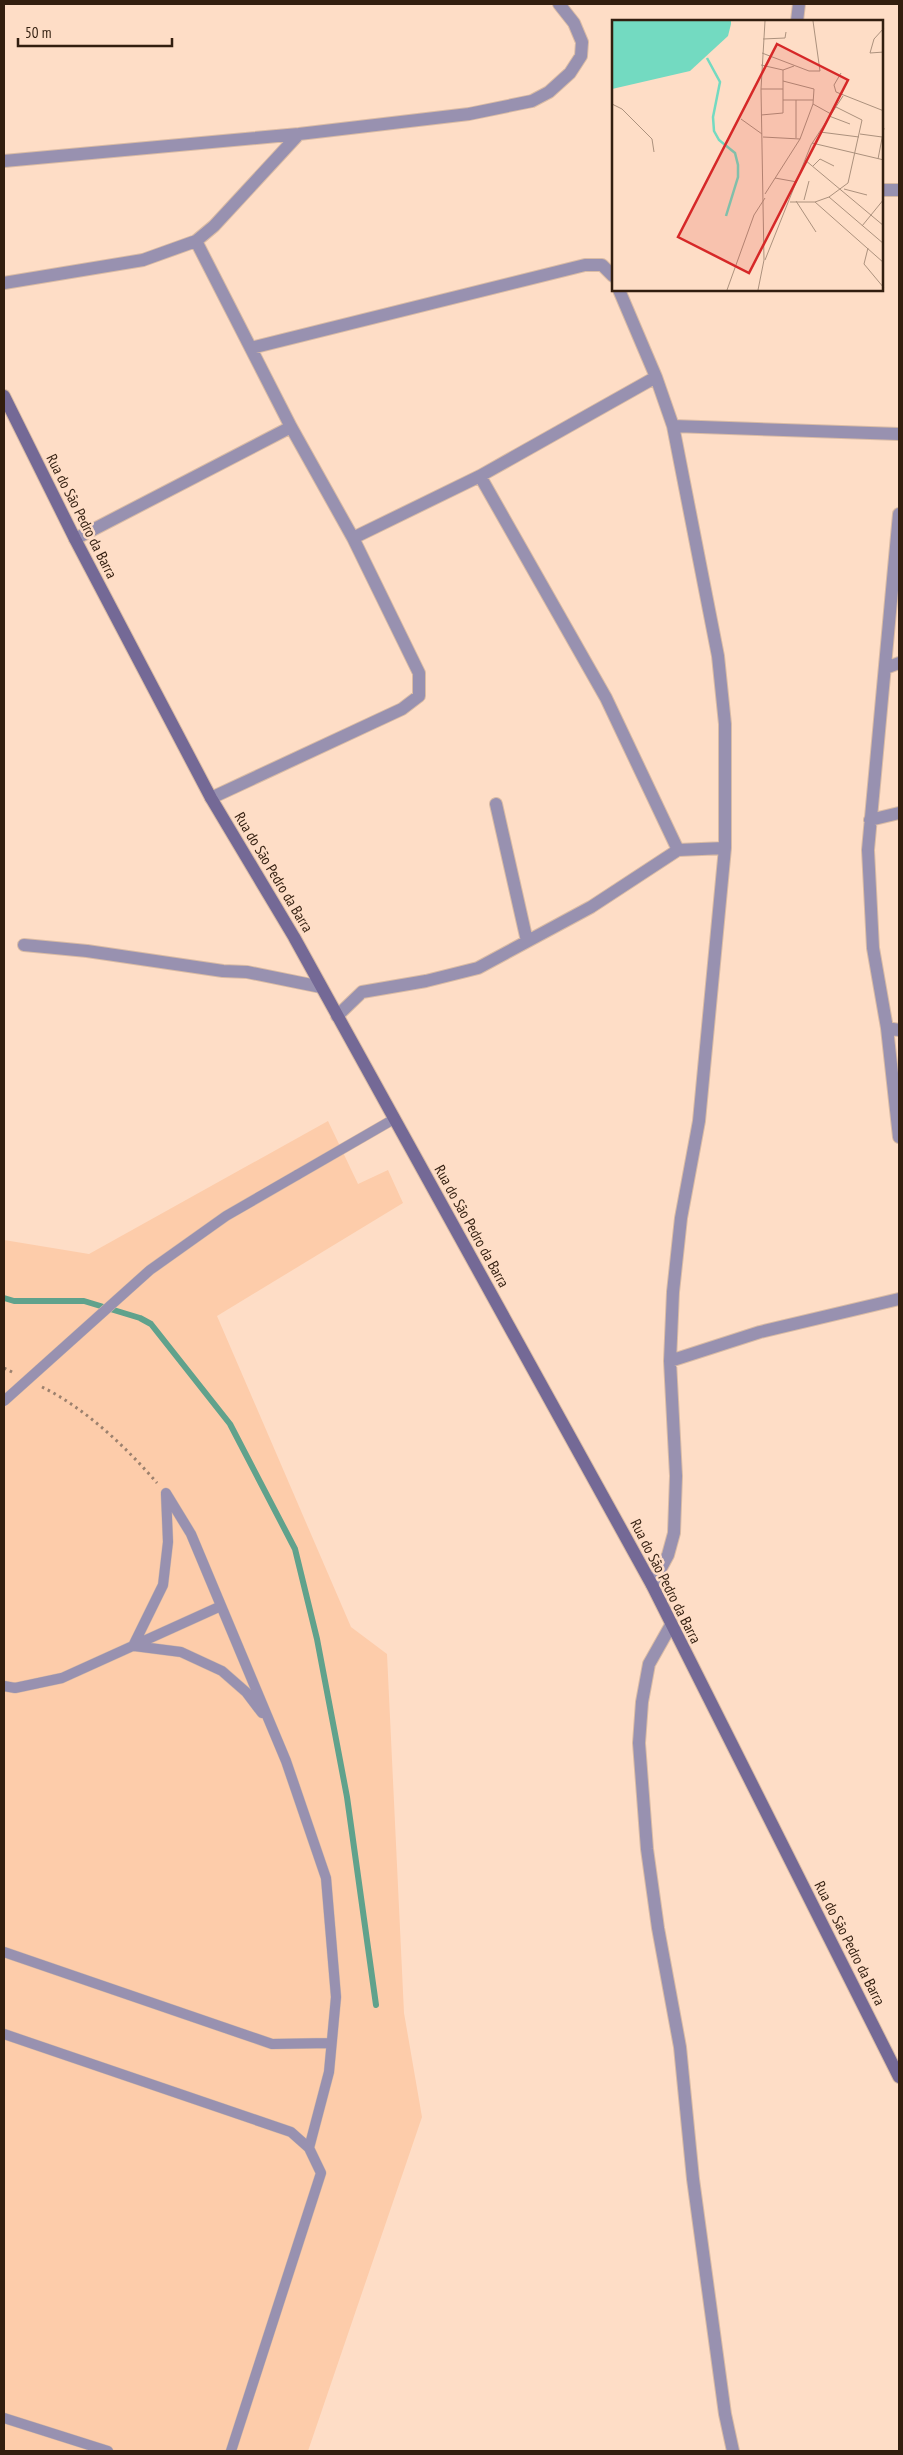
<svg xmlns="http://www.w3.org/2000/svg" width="903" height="2455" font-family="'PT Sans Narrow',sans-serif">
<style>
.built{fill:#fdccaa}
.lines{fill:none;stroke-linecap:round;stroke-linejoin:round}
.stream{stroke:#60a28c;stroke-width:6}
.lane-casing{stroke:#d9bba5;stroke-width:11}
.street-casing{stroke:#d9bba5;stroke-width:14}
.secondary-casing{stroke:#d9bba5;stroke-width:14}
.path{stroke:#9c816e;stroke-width:3;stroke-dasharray:2.5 4;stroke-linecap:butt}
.lane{stroke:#9891b0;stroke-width:10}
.street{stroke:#9891b0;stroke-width:12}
.secondary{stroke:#746996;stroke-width:12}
.lane-bridge-casing{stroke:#d9bba5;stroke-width:11;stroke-linecap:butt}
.lane-bridge{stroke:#9891b0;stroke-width:10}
.labels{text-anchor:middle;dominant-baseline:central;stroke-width:5;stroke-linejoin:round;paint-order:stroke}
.street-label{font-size:15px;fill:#321e0f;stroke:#feddc6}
.inset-river{fill:none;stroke:#73dac1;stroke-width:2.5}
.inset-road{fill:none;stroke:#ac917d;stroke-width:1}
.view{fill:#d62828;fill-opacity:0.15;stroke:#d62828;stroke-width:2.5}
.inset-edge{fill:none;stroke:#321e0f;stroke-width:2.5}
</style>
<rect width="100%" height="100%" fill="#feddc6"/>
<path class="built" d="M328,1121L358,1184L388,1170L403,1203L217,1316L351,1627L387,1654L404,2013L422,2117L308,2451H4V1240L89,1254Z"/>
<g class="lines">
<path class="stream" d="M4,1298L14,1301H84L140,1318L151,1324L230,1424L295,1549L317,1639L347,1797L376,2005"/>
<defs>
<path id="lane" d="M297,1175L394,1119
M166,1493L191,1534L286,1761L326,1878L336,1997L329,2072L309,2148
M133,1646L163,1585L168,1542L166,1494
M134,1646L181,1652L222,1671L246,1692L262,1713
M4,1686L15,1688L62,1678L221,1606
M4,1952L272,2044L331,2043
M4,2034L291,2132L309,2148L321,2173L231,2451
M4,2418L108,2451"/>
<path id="street" d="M797,21L799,4
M4,161L299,134L469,114L532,101L549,92L570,73L581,56L582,42L574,23L559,4
M882,190H899
M196,241L291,427L353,538L419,673V696L402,709L211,798
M4,283L143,260L196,241L214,226L299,134
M619,290L656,377L673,426L718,656L725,724V848L699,1121L681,1218L673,1292L670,1361L676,1476L674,1533L668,1555L652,1585
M251,348L585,265H602L613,276
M673,426L899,434
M480,476L606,698L678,850
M899,514L868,850L873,948L887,1028L899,1137
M353,538L480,476L656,377
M75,539L291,427
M886,668L899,663
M496,804L527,941
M870,820L899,813
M24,945L87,951L223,971L247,972L321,987
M337,1016L362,992L426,981L478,968L591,907L678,850L725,848
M887,1028L899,1030
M670,1361L760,1332L899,1299
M671,1625L649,1664L642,1702L639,1743L647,1849L658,1928L680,2047L693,2179L725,2414L733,2451"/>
<path id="secondary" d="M4,396L75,539L211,798L294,937L652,1585L899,2077"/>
</defs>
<use href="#lane" class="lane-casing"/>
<use href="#street" class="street-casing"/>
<use href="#secondary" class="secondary-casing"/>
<path class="path" d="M4,1368L14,1373
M42,1387C85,1408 126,1447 157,1483"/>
<use href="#lane" class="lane"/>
<use href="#street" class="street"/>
<use href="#secondary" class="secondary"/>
<defs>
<path id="lane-bridge" d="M4,1401L150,1270L226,1216L297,1175"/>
</defs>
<use href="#lane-bridge" class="lane-bridge-casing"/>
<use href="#lane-bridge" class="lane-bridge"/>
</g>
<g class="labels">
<g class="street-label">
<text transform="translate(82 516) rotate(63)">Rua do São Pedro da Barra</text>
<text transform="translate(274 872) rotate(59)">Rua do São Pedro da Barra</text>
<text transform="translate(472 1226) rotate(61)">Rua do São Pedro da Barra</text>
<text transform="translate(666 1581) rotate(63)">Rua do São Pedro da Barra</text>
<text transform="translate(850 1943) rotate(63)">Rua do São Pedro da Barra</text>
</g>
</g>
<g transform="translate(612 20)">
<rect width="271" height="271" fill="#feddc6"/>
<path d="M0,1H119V4L116,16L78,51L0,69Z" fill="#73dac1"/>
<path class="inset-river" d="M95,38L108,62L101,97L102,111L107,120L123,133L126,145V157L114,196"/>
<path class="inset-road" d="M272,8L262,19L258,33L272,32M151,19L173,18L174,12M150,33L197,51H208L201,1M149,45L171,50L182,46M229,53L222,65L224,72L272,91M149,69H171M171,80H201M184,80V118M0,84L10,89L40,119L42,132M201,84L219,94M149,95L171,93V50M217,96L238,104M129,99L150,114M208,112L247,117M248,114L270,117M151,117L188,119M200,123L272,140M266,139L272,108M193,140L272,206M201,146L208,139L222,146M163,158L185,162M232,169L255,175M153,174L188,119L201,84L202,69L171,61M217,177L272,224M192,180L197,161M184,181L204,212M178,182H203L217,177L236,163L250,100L224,87M203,182L272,243M250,206L272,179M256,228L252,244L272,268M153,240L199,125L231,76M115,270L142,195L153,178M146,270L152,240L149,69L153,1"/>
<path class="view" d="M165,24L236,60L137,253L66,217Z"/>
<rect width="271" height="271" class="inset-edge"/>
</g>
<rect width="903" height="2455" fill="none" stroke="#321e0f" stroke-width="10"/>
<path d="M18 38v8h154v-8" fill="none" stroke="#321e0f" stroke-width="2.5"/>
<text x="25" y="38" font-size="15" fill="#321e0f" stroke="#feddc6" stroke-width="4" paint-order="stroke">50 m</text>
</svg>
